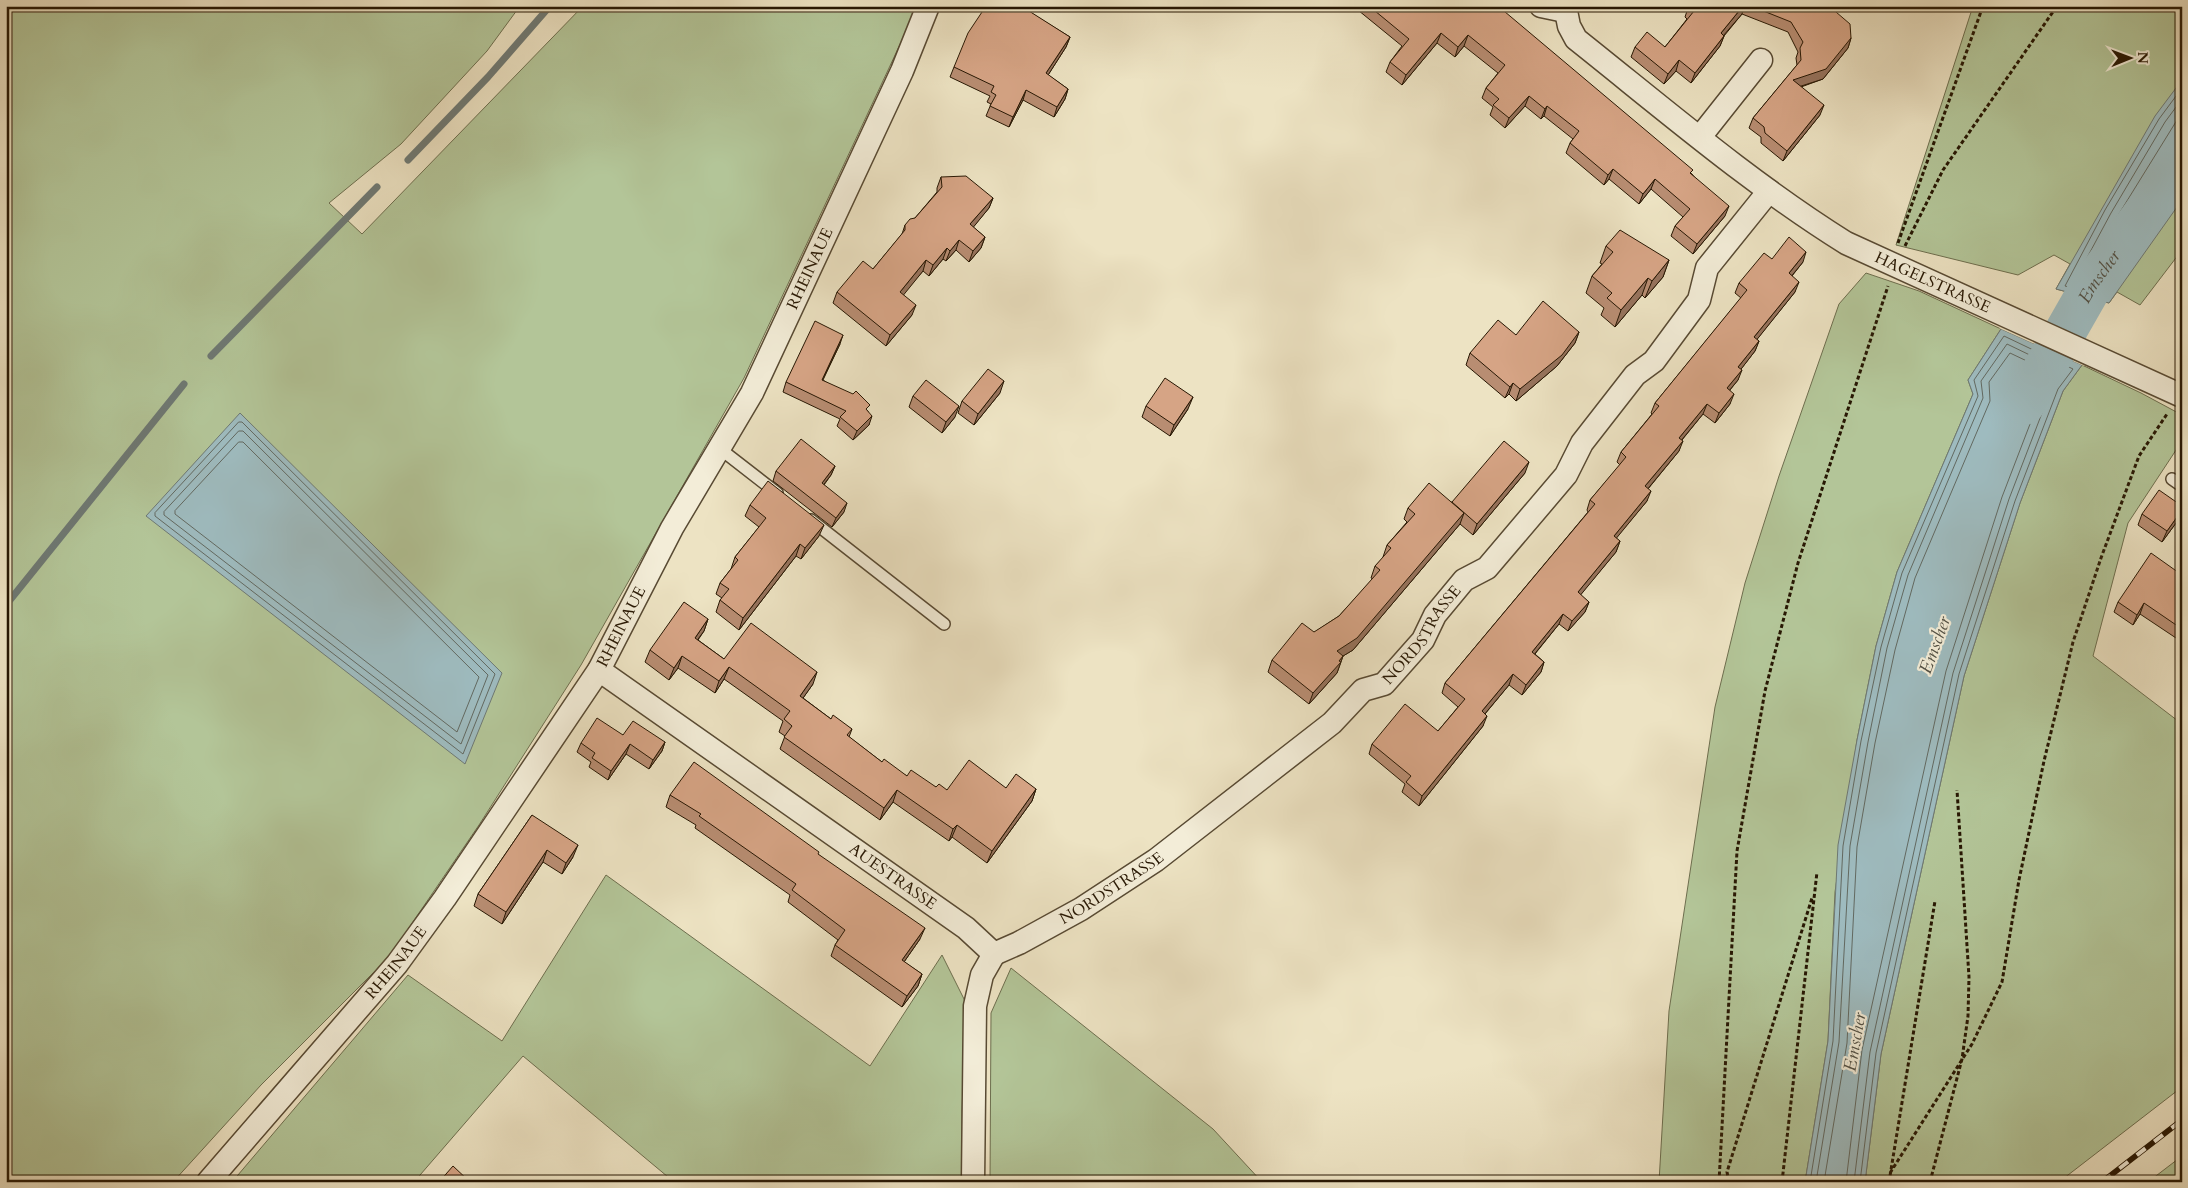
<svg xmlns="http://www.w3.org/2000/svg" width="2188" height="1188" font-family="Cardo,serif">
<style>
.green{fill:#b3c598;stroke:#6d6e4e}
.water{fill:#9ebbbf;stroke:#6e7974}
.pier{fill:#ede3c3}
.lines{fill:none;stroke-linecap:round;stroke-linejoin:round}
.shore{stroke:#626961;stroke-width:1}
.stream{stroke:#6e7974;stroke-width:7}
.river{stroke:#9ebbbf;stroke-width:42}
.lane-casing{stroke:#584a33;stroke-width:14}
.street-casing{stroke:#584a33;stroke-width:25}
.path{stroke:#271703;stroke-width:3;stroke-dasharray:4 2.5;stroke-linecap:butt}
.lane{stroke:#f3edd8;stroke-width:11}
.street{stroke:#f3edd8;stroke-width:22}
.rail-casing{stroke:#271703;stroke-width:5.5}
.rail{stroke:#f3edd8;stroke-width:4;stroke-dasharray:11;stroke-linecap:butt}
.wall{fill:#b88d72;stroke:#271703}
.shaded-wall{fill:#96735d;stroke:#271703}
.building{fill:#d6a485;stroke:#271703}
.labels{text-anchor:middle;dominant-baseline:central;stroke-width:4.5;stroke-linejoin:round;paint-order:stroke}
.street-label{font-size:16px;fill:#271703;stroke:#f3edd8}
.water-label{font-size:18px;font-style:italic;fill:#515045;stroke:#f3edd8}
</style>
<rect width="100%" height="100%" fill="#ede3c3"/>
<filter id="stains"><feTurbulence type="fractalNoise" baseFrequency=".004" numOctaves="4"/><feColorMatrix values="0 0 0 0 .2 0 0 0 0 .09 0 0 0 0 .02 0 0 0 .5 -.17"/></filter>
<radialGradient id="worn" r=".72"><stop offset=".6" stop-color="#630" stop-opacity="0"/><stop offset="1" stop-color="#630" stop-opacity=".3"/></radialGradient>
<path class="green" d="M6,6H520L487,51L401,144L329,203L362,234L583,6H918L744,378L581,665L479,825L389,957L261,1085L173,1182H6Z
M1973,6H2182V250L2140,305L2117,292L2109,303L2056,289L2070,264L2054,255L2018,275L1896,245Z
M1866,273L1919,291L2001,329L1968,380L1973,394L1897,572L1876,646L1857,740L1835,892L1828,1041L1805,1182H1659L1669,1011L1715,707L1745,583L1779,476L1839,304Z
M2082,365L2141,393L2182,415V441L2128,523L2093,656L2182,724V1087L2059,1182H1865L1881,1054L1964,676L2020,503L2063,391Z
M606,875L870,1066L942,955L966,1003L962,1111V1182H674L523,1056L414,1182H232L408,975L502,1041Z
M1011,968L1213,1129L1262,1182H990L991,1013Z
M2182,1156V1182H2148Z"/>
<path class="water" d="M2182,80V200L2109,303L2056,289L2155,116Z
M2001,329L2082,365L2063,391L2020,503L1964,676L1881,1054L1865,1182H1805L1828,1041L1838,845L1857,740L1876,646L1897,572L1973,394L1968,380Z
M240,413L502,673L465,764L146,516Z"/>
<path class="pier" d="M2002,326L2083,363L2084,366L1999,328Z"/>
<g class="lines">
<path class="shore" d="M2182,88L2159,119L2105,210L2065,286L2108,297L2176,200L2182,197
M2182,99L2165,122L2111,213L2074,282L2105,289L2171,196L2182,191
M2182,112L2117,217L2086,277L2102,281L2165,191L2172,185L2182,184
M239,422H242L495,674L463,754L155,516V513Z
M239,431H243L488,675L461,744L164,515V512Z
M239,442H243L479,677L457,732L175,514V511Z
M1810,1182L1833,1041L1843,846L1861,741L1881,647L1902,573L1978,396L1974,380L2004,336L2073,369L2058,389L2015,501L1959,674L1876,1053L1860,1182
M1816,1182L1839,1042L1850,846L1868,742L1887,648L1908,575L1983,398L1981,381L2007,344L2063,371L2052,387L2009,499L1953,673L1870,1052L1854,1182
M1824,1182L1847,1043L1857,847L1875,743L1895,650L1915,578L1990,401L1989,382L2010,353L2050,372L2051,374L2045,385L2002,497L1946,671L1862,1050L1846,1182"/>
<path class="stream" d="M408,160L488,77L550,6
M211,356L377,187
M6,605L184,384"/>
<path class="river" id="s1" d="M2024,404L2092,285L2182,162"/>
<defs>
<path id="lane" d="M719,448L777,493
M2172,479L2182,486
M811,520L944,624"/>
<g id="street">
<path d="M1541,6L1565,11"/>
<path id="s2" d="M1565,6L1569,26L1576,39C1664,109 1750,183 1846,243L2182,396"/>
<path d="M1700,137L1761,60"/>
<path id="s3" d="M599,670L966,928L994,954"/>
<path id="s4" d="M994,954L1019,943L1081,909L1156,860L1332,723L1363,690L1384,684L1423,640L1435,615L1464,580L1487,568L1566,475L1582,443L1635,375L1654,361L1699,300L1707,268L1769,191"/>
<path id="s5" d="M208,1182L397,964L445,898L599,670L672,528L752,393L902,71L928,6"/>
<path d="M973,1182L975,1006L982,975L994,954"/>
</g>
</defs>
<use href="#lane" class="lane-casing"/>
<use href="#street" class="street-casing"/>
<path class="path" d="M1898,243L1983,6
M1905,246L1943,170L2057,6
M1890,1173L1972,1044L2002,982L2019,880L2044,761L2073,642L2101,558L2139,456L2167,414
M1719,1182L1737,851L1765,691L1798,563L1888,286
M1729,1182L1727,1172L1812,898
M1782,1182L1817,872
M1889,1182L1935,901
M1930,1182L1962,1059L1968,1016L1969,977L1957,790"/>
<use href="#lane" class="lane"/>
<use href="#street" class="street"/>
<defs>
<path id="rail" d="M2102,1182L2182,1120"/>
</defs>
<use href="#rail" class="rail-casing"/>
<use href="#rail" class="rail"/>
</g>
<path class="wall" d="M1353,6H1448V9L1692,174L1725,216L1693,254L1671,236L1675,226L1683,217L1651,189L1639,204L1609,179L1604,185L1566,153L1570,143L1573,139L1544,116L1541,119L1525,106L1505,128L1490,115L1493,107L1482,98L1486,88L1498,73L1464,46L1455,57L1437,43L1402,85L1386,72L1390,62L1402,46Z
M1681,6H1829L1851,38L1848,48L1823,79L1801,87L1820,115L1783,161L1761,143V137L1749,128L1753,118L1797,65L1796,58L1798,52L1788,32L1742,14L1724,36L1720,46L1691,83L1676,71L1664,84L1631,57L1635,47H1665L1687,19L1685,17L1687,11Z
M1031,13L1070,37L1066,47L1048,75L1068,89L1065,99L1054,117L1023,100L1009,127L986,116L991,104L987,102L990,96L950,77L954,67Z
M941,177L993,198L989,208L973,227L985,237L981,248L969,262L956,250L946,261L943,259L929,276L923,271L903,294L912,315L886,346L833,303L837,292L873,269L902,234L905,225L915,218L937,192V188Z
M1606,246L1669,260L1663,277L1645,298L1642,295L1615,327L1601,315L1604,308L1586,293L1592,276L1602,264L1600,263Z
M1772,259L1803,262L1792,276L1795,292L1757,339L1759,341L1755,351L1741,369L1738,380L1730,390V404L1715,423L1703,414L1682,440L1679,451L1648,489L1647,501L1616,538L1620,541L1616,552L1580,595L1589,602L1585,612L1568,631L1559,624L1535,654L1544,662L1541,672L1522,695L1509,685L1485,714L1483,726L1419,806L1402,792L1405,784L1369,754L1372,744L1438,731L1458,707L1442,693L1445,683L1588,512L1587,510L1590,500L1620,465L1617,462L1621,452L1652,414L1651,413L1655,403L1741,298L1735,293L1739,283Z
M1579,332L1575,343L1557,366L1516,401L1509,394L1505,398L1466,365L1470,353L1516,335Z
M840,344L823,380L868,411L869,425L853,440L837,426L840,419L783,392L786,382Z
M1000,393L974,425L958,413L962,401Z
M913,396L955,417L942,433L909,407Z
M1146,406L1188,409L1170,436L1142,417Z
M835,466L831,475L824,485L844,512L832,527L773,481L776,471Z
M1525,473L1473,535L1460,524L1353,650L1343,656L1337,673L1309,704L1268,672L1272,660L1339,616L1373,579L1371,578L1375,566L1384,557H1383L1387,545L1407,522L1404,519L1408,508L1452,502Z
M750,505L819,536L801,559L796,556L739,630L716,612L720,600L722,598L716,594L720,583L731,569L735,557L759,527L745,516Z
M2142,514L2179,519L2162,542L2138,525Z
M2182,575V642L2140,614L2133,625L2114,612L2118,602Z
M708,619L704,631L698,640L724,659L813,684L803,698L831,719L852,729L849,737L882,762L907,776L936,787L947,790L1006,788L1036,789L1032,801L987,863L952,837L949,841L893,802L880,820L780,749L785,736L779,732L783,721L724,679L715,693L678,668L669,680L645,662L650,650Z
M623,735L665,742L662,751L649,769L626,754L608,780L589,767L591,762L577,752L581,743Z
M670,795L819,855L920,939L904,962L922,974L918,986L902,1007L831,956L835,945L838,940L788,902L790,895L695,828L696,825L666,807Z
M532,815L573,857L562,874L543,862L502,924L474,906L478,894Z"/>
<path class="shaded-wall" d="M1032,6H1035L1025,21L1029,11Z
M1743,6H1744L1742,14L1717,43L1721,33Z
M1441,33L1437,43L1402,85L1406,75Z
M1468,35L1464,46L1455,57L1458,47Z
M1724,36L1720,46L1691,83L1695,73Z
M1070,37L1066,47L1043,83L1046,73Z
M1851,38L1848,48L1823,79L1789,90L1793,80Z
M1679,60L1676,71L1664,84L1668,74Z
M1068,89L1065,99L1054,117L1057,107Z
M1026,90L1023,100L1009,127L1013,117Z
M1529,96L1525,106L1505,128L1509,118Z
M1824,105L1820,115L1783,161L1787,151Z
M1547,106L1544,116L1541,119L1545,109Z
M1613,169L1609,179L1604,185L1608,175Z
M1655,179L1651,189L1639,204L1643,194Z
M993,198L989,208L967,235L970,224Z
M1729,206L1725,216L1693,254L1697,244Z
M985,237L981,248L969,262L973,251Z
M959,240L956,250L946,261L950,251Z
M947,248L943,259L929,276L933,265Z
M1806,252L1803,262L1785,284L1789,273Z
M926,260L923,271L897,303L900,292Z
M1669,260L1663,277L1645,298L1652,281Z
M1648,278L1642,295L1615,327L1621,310Z
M1799,282L1795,292L1751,347L1754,337Z
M916,305L912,315L886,346L890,335Z
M1579,332L1575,343L1557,366L1516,401L1520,389Z
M843,335L840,344L818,389L822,380Z
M1759,341L1755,351L1735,377L1738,367Z
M1742,370L1738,380L1723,398L1727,388Z
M1004,381L1000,393L974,425L978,414Z
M1513,383L1509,394L1505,398L1510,387Z
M1734,394L1730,404L1715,423L1719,413Z
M1193,397L1188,409L1170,436L1174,425Z
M1707,404L1703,414L1675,448L1679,438Z
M959,406L955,417L942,433L946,422Z
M872,416L869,425L853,440L857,431Z
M1683,441L1679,451L1641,497L1645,486Z
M1529,462L1525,473L1473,535L1477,524Z
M835,466L831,475L818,492L822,483Z
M1651,491L1647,501L1610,546L1614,536Z
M847,503L844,512L832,527L836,518Z
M2182,510L2179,519L2162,542L2167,531Z
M1464,513L1460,524L1353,650L1333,662L1337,651Z
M824,525L819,536L801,559L805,548Z
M1620,541L1616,552L1574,603L1578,592Z
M800,544L796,556L739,630L743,618Z
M1589,602L1585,612L1568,631L1572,621Z
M2144,603L2140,614L2133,625L2137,615Z
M1563,614L1559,624L1528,662L1532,652Z
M708,619L704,631L690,650L695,638Z
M682,656L678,668L669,680L674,668Z
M1343,656L1337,673L1309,704L1313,693Z
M1544,662L1541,672L1522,695L1526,685Z
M729,667L724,679L715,693L719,681Z
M817,672L813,684L796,708L800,696Z
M1513,674L1509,685L1478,722L1482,711Z
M1487,716L1483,726L1419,806L1422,796Z
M665,742L662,751L649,769L653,760Z
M630,744L626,754L608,780L611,771Z
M1036,789L1032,801L987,863L992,851Z
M897,790L893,802L880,820L884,808Z
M957,825L952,837L949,841L953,829Z
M578,845L573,857L562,874L566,863Z
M547,850L543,862L502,924L506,912Z
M925,928L920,939L897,972L902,960Z
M922,974L918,986L902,1007L907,996Z"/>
<path class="building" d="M986,6H1032L1029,11L1070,37L1046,73L1068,89L1057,107L1026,90L1013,117L990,106L996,95L991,92L994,86L954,67L968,33Z
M1369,6H1448V9L1450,6H1498L1693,170L1690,173L1729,206L1697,244L1675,226L1690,209L1655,179L1643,194L1613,169L1608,175L1570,143L1579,131L1547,106L1545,109L1529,96L1509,118L1493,105L1499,99L1486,88L1505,65L1468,35L1458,47L1441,33L1406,75L1390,62L1409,39Z
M1689,6H1743L1721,33L1724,36L1695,73L1679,60L1668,74L1635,47L1647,32L1665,47L1694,11L1689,7Z
M1751,6H1829L1850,24L1851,38L1826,69L1793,80L1824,105L1787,151L1765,133L1764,127L1753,118L1801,60L1800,48L1803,42L1791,22Z
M966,176L993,198L970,224L985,237L973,251L959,240L950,251L947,248L933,265L926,260L900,292L916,305L890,335L837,292L863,261L873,269L905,230V225L910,219L915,218L942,187L941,177Z
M1620,230L1669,260L1652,281L1648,278L1621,310L1607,298L1612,293L1592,276L1613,252L1606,246Z
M1789,237L1806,252L1789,273L1799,282L1754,337L1759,341L1738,367L1742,370L1727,388L1734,394L1719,413L1707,404L1679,438L1683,441L1645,486L1651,491L1614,536L1620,541L1578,592L1589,602L1572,621L1563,614L1532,652L1544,662L1526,685L1513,674L1482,711L1487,716L1422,796L1406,782L1411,776L1372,744L1405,704L1438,731L1465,699L1445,683L1595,504L1590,500L1626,457L1621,452L1659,406L1655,403L1747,290L1739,283L1764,253L1772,259Z
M1543,301L1579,332L1562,355L1520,389L1513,383L1510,387L1470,353L1498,320L1516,335Z
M815,321L843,335L822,380L853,394L856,391L870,405L866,409L872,416L857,431L840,417L846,411L786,382Z
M988,369L1004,381L978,414L962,401Z
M1165,378L1193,397L1174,425L1146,406Z
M926,380L959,406L946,422L913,396Z
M801,439L835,466L822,483L847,503L836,518L776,471Z
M1504,441L1529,462L1477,524L1452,502Z
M768,481L824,525L805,548L800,544L743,618L720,600L729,589L720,583L738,560L735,557L766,518L750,505Z
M1429,483L1464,513L1357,638L1337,651L1343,656L1339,661L1341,662L1313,693L1272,660L1302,623L1314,632L1339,616L1380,570L1375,566L1391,548L1387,545L1415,514L1408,508Z
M2159,490L2182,506V510L2167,531L2142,514Z
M2151,553L2182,575V629L2144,603L2137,615L2118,602Z
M684,602L708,619L695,638L724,659L751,623L817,672L800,696L831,719L833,715L852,729L847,735L882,762L884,759L907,776L911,770L936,787L939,784L947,790L969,760L1006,788L1016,774L1036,789L992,851L957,825L953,829L897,790L884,808L784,737L792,726L784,719L790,711L729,667L719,681L682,656L674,668L650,650Z
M597,718L623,735L633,721L665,742L653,760L630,744L611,771L592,758L595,753L581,743Z
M694,762L819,852L818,854L925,928L902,960L922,974L907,996L835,945L845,930L792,890L796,884L699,816L701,814L670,795Z
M532,815L578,845L566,863L547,850L506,912L478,894Z
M453,1166L470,1182H439Z"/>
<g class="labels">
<g class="street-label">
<text stroke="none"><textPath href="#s5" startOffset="1099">RHEINAUE</textPath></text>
<text stroke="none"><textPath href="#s2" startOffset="469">HAGELSTRASSE</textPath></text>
<text stroke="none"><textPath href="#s5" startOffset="694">RHEINAUE</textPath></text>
<text stroke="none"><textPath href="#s4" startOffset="540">NORDSTRASSE</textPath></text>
<text stroke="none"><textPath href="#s3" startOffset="359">AUESTRASSE</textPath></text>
<text stroke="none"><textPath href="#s4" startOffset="135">NORDSTRASSE</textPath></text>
<text stroke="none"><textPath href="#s5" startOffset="289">RHEINAUE</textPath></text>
</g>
<g class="water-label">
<text stroke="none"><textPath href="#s1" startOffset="148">Emscher</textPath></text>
<text transform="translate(1935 645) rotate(-70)">Emscher</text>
<text transform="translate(1855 1042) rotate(-80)">Emscher</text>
</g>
</g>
<rect width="2188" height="1188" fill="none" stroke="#ede3c3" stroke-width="25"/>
<rect x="8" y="8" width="2173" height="1173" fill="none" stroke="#271703" stroke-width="2.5"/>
<rect x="12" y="12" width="2163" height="1163" fill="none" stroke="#271703"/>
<g transform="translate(2130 58) rotate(89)" stroke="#f3edd8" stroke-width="4" paint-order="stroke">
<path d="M0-4L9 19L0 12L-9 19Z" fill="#271703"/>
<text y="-8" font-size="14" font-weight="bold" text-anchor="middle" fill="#271703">N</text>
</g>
<rect width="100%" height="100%" filter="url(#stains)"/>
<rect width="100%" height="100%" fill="url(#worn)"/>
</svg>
